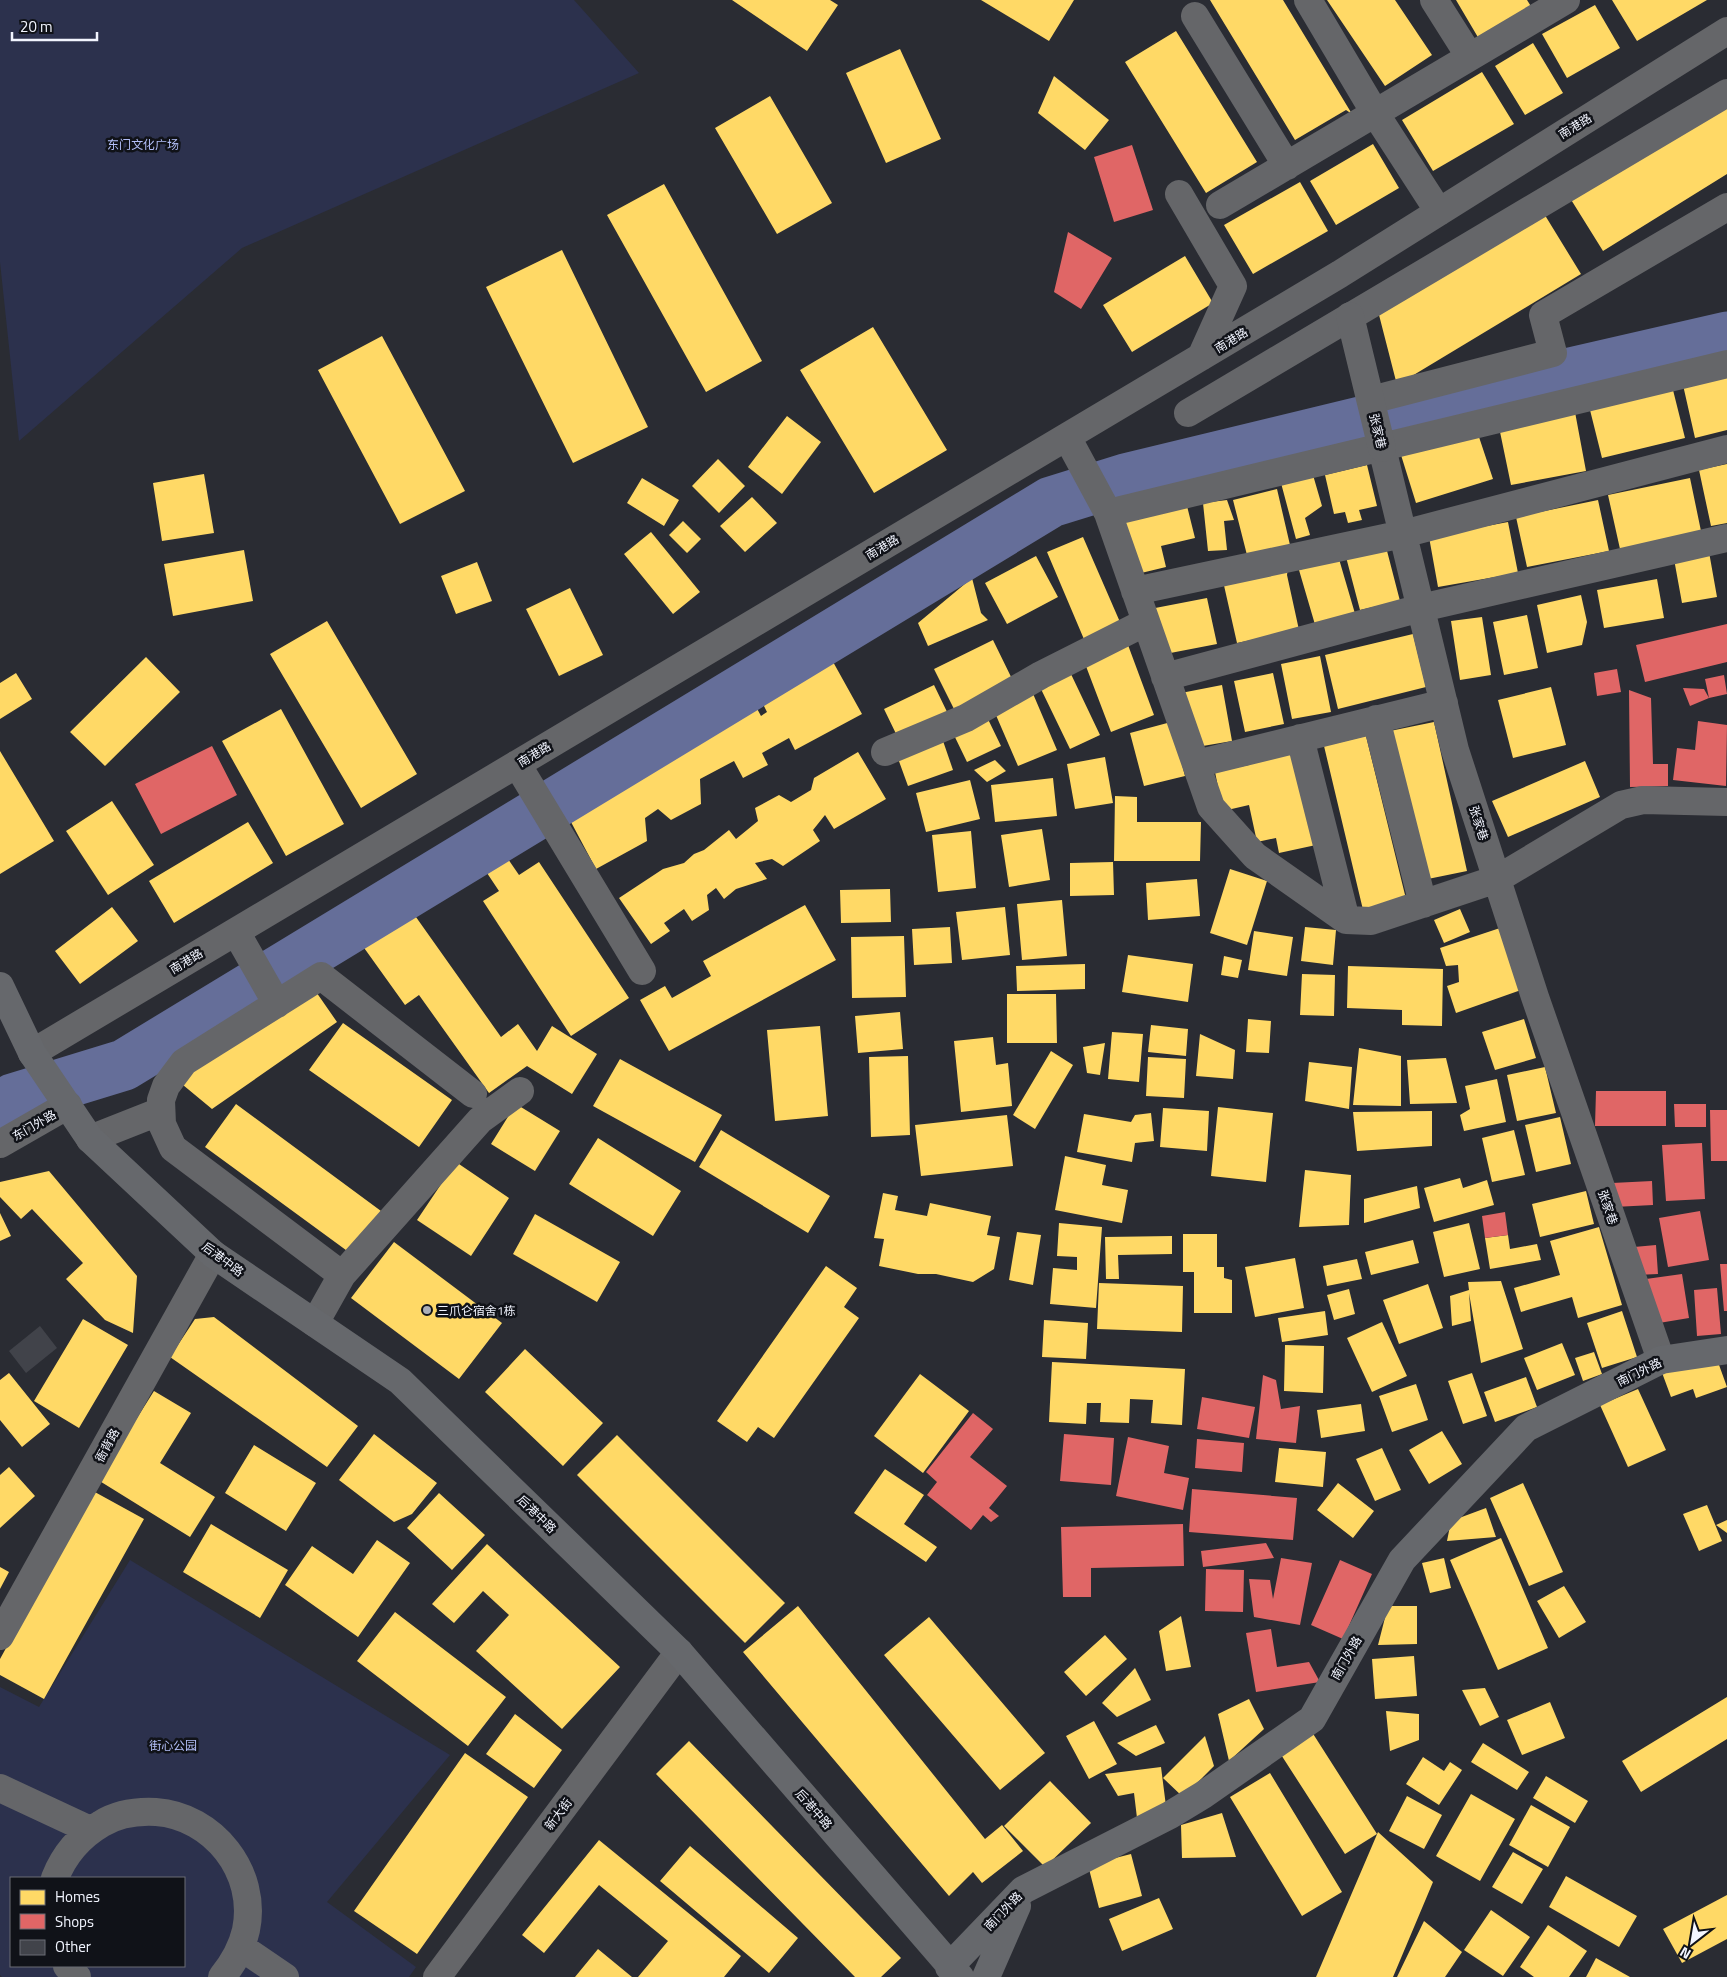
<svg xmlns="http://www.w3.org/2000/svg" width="1727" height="1977" font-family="'Titillium Web','Noto Sans SC',sans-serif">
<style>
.green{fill:#2c314d;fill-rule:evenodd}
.homes{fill:#ffd966}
.shops{fill:#e06666}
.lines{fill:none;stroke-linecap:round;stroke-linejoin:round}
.river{stroke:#656e99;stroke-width:51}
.building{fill:#41434a}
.minor{stroke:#656669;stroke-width:28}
.major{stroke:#66686c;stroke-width:28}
.minor-bridge{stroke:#656669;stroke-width:28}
.poi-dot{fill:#acafb8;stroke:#101218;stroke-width:2}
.labels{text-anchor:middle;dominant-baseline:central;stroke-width:5;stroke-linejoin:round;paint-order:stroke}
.street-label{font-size:12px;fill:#f2f5ff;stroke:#101218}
.park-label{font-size:12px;fill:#b3bff9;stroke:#101218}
.poi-label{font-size:12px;fill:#f2f5ff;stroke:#101218;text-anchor:start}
</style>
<rect width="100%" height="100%" fill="#2a2c33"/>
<path class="green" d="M0,0H574L639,73L242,248L19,441L0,262Z
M130,1560L450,1755L327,1902L416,1967L409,1977H2L0,1975V1687L39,1707ZM11,1878H184V1966H11Z"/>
<path class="homes" d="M732,0H830L838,5L807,51Z
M981,0H1074L1049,41Z
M1210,0H1283L1352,114L1346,110L1295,140Z
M1327,0H1395L1432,55L1385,86Z
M1456,0H1527L1532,8L1479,39Z
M1612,0H1707L1637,41Z
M1595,5L1620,48L1567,78L1542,34Z
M1176,31L1257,162L1206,193L1125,62Z
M1533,43L1563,93L1525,115L1495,66Z
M900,49L941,139L886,163L846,73Z
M1482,72L1514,124L1433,171L1402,120Z
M1054,76L1109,120L1085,150L1038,113Z
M770,96L832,203L777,234L715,128Z
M1727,101V174L1603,251L1570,198Z
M1373,144L1399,188L1336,225L1310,181Z
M1300,182L1328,231L1253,274L1224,225Z
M664,184L762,361L706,392L607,215Z
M1543,212L1581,274L1397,385L1378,311Z
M562,250L648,427L573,463L486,287Z
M1185,256L1213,303L1132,352L1103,305Z
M873,327L947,450L874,493L800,370Z
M382,336L465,491L400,524L318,370Z
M1727,375V430L1695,438L1683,385Z
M1672,386L1685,438L1602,458L1589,406Z
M1575,412L1586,471L1511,485L1499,427Z
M787,416L821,442L782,494L748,467Z
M1477,431L1493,479L1416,503L1401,455Z
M718,459L745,486L719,513L692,486Z
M1727,464V523L1711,526L1699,470Z
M1367,465L1377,506L1359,510L1362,520L1348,523L1345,512L1334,514L1325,475Z
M204,474L214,533L162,541L153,483Z
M1313,475L1322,506L1305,518L1310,535L1296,539L1281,483Z
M642,478L679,500L664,526L627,503Z
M1690,478L1701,531L1620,549L1608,495Z
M1277,489L1290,545L1247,555L1233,500Z
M752,497L777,523L745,552L720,526Z
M1227,500L1234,520L1224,521L1227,550L1208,551L1203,503Z
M1598,500L1609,551L1527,567L1516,517Z
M1186,502L1195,538L1161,546L1166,567L1137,574L1123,517Z
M683,521L701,539L687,553L669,535Z
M1508,522L1518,573L1438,587L1429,537Z
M651,532L700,592L673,614L624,554Z
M1083,537L1123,629L1086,644L1047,552Z
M1386,547L1400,601L1360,610L1346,557Z
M244,550L253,601L173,616L164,564Z
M1709,552L1717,597L1682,603L1674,559Z
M1036,556L1058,597L1007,624L985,583Z
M1339,559L1356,617L1316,628L1299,570Z
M477,562L492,601L456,614L441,576Z
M1288,568L1287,575L1299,630L1237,643L1223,581Z
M972,578L981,613L988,620L928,646L918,623Z
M1657,579L1664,618L1604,628L1597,590Z
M570,588L603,655L559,676L526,609Z
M1581,595L1587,622L1582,645L1547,653L1537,605Z
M1207,598L1217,644L1160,655L1150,609Z
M1527,615L1538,668L1504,675L1493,622Z
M1482,617L1491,675L1460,680L1451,621Z
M327,621L417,774L361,808L270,654Z
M1413,634L1426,687L1338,709L1325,655Z
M993,640L1015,685L956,713L934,669Z
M1128,645L1154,715L1111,732L1084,661Z
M1320,656L1331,712L1292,719L1281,664Z
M146,657L180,692L105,766L70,732Z
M832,660L862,714L795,750L789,738L762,753L768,765L743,778L734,761L700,779L701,804L671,820L658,809L645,818L647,841L596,869L563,807L754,703L761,716L767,712L760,698Z
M1070,672L1100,735L1070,749L1040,687Z
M16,673L32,699L0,719V683Z
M1273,673L1284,724L1245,732L1234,681Z
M934,685L950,718L900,742L884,709Z
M1222,685L1232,741L1191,748L1181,693Z
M1551,687L1566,745L1513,758L1498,700Z
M1031,689L1057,750L1018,766L992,706Z
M281,709L344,824L286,856L222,741Z
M986,715L1001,746L967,762L952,731Z
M1171,722L1185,776L1144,786L1130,733Z
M1434,722L1467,871L1423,880L1390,731Z
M1366,736L1407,903L1364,914L1324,746Z
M942,738L953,770L908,786L896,753Z
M1296,748L1316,845L1279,853L1276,838L1257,842L1249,805L1223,811L1215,772L1249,765L1248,758Z
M0,751L54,841L0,874Z
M858,752L886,799L834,829L825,815L813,830L820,841L783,866L772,859L755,863L767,879L736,889L724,899L716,888L707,895L709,910L692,921L684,909L664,923L670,931L651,944L619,898L663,869L684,863L694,854L704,850L729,830L736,839L758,821L755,808L779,795L791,802L811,790L814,778Z
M1105,757L1113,803L1075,809L1067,764Z
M995,760L1006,771L987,782L974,770Z
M1585,761L1600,797L1508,837L1492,801Z
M1053,778L1057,816L995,822L991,785Z
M970,780L980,819L926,832L916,793Z
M1115,796L1137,797V822H1201L1200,861H1114Z
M112,801L154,865L108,895L66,831Z
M248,822L273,863L174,923L149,881Z
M1042,829L1050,880L1009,887L1001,835Z
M971,831L976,888L938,892L932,835Z
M508,859L519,875L539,862L629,998L571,1036L483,901L499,891L487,873Z
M1113,862L1114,895L1070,896V863Z
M1230,869L1267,881L1247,945L1210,933Z
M1197,879L1200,916L1148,920L1146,883Z
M890,889L891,922L841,923L840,890Z
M1062,900L1067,956L1022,960L1017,904Z
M805,905L836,960L669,1051L640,1000L665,986L672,998L711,976L703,961Z
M112,907L138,941L80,984L55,951Z
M1005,907L1010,955L962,960L956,912Z
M1460,909L1470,932L1444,943L1434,920Z
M411,910L501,1037L518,1024L537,1051L552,1026L597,1054L572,1094L527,1066L489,1093L419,995L405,1005L362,945Z
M950,927L952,963L914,965L912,929Z
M1305,927L1336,930L1333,965L1301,961Z
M1500,928L1521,990L1456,1013L1447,986L1459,982L1458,965L1446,966L1440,948Z
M1254,931L1293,937L1287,976L1248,970Z
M904,936L906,997L852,998L851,937Z
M1128,955L1193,964L1188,1002L1122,992Z
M1224,956L1242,960L1238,978L1221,975Z
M1085,964V989L1017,991L1016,966Z
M1348,966L1443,969L1442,1026L1402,1025V1010L1347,1008Z
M1302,974L1335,975L1334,1016L1300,1015Z
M312,986L337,1022L212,1109L177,1080Z
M1007,994H1056L1057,1043H1007Z
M900,1012L903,1049L858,1053L855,1016Z
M1248,1019L1271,1021L1269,1053L1246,1052Z
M1524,1019L1536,1058L1495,1070L1482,1032Z
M343,1023L452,1100L419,1147L309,1070Z
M1151,1025L1188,1029L1186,1056L1148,1052Z
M820,1026L828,1116L775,1121L767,1030Z
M1112,1032L1143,1034L1139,1082L1108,1079Z
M1200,1034L1235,1050L1233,1079L1196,1076Z
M993,1037L996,1065L1008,1063L1012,1106L961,1112L954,1041Z
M1105,1043L1100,1075L1087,1073L1083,1047Z
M1359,1048L1401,1056V1106L1353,1105Z
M1051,1051L1073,1065L1035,1129L1013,1115Z
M908,1056L910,1135L871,1137L869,1057Z
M1148,1057L1186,1059L1184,1098L1146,1096Z
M1446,1058L1457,1103L1410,1104L1407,1060Z
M620,1059L722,1115L695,1162L593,1106Z
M1309,1062L1352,1067L1349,1109L1305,1101Z
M1545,1067L1556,1113L1517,1121L1507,1075Z
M1497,1079L1506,1122L1464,1131L1460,1115L1470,1109L1465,1086Z
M236,1104L381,1211L350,1253L205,1147Z
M516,1104L560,1131L535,1171L491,1144Z
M1218,1107L1273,1113L1266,1182L1211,1176Z
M1163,1108L1209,1111L1207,1151L1160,1147Z
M1432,1111V1146L1357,1151L1353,1112Z
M1151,1113L1154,1141L1135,1143L1132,1162L1077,1152L1084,1114L1131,1122L1135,1115Z
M1007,1115L1013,1166L921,1176L915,1125Z
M1560,1117L1571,1164L1536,1172L1525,1125Z
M721,1130L830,1196L808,1233L699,1167Z
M1514,1130L1525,1175L1492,1182L1482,1138Z
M598,1138L681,1191L653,1236L569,1184Z
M1065,1156L1106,1165L1102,1185L1128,1190L1122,1223L1055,1210Z
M456,1162L509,1198L471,1256L417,1220Z
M1305,1170L1351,1175L1349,1225L1299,1227Z
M49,1171L137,1276L133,1333L105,1320L66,1279L83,1263L32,1209L21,1219L0,1197V1182Z
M1460,1178L1463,1188L1487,1180L1494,1205L1434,1222L1424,1188Z
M1417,1186L1420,1208L1364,1223V1199Z
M1586,1191L1594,1224L1540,1237L1532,1204Z
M883,1193L898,1196L895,1210L927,1216L930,1203L991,1216L987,1235L1000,1237L994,1269L973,1282L936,1274H918L879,1266L884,1239L874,1238Z
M0,1213L11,1236L0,1241Z
M535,1214L620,1262L597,1302L513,1254Z
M1059,1223L1102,1227L1096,1308L1050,1304L1053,1268L1077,1270V1257L1057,1256Z
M1469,1223L1480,1269L1444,1277L1433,1232Z
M1599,1227L1622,1305L1578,1318L1572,1297L1521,1312L1514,1288L1560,1275L1550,1241Z
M1017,1232L1041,1235L1033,1285L1009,1280Z
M1183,1234H1217V1267H1224V1278L1232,1280V1313H1194V1272H1183Z
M1508,1235L1510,1249L1537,1244L1541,1260L1490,1269L1485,1238Z
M1172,1236V1254L1118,1255L1119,1279H1106L1105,1237Z
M1413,1240L1419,1263L1371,1275L1365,1252Z
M394,1242L502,1323L459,1379L351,1298Z
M1295,1258L1304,1308L1255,1317L1245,1267Z
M1357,1259L1362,1279L1327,1286L1323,1266Z
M826,1266L857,1288L844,1307L859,1318L774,1438L758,1427L747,1442L717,1421Z
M1501,1281L1523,1349L1481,1363L1469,1293L1471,1321L1452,1326L1450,1296L1469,1290L1468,1282Z
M1099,1283L1183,1286L1182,1332L1097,1329Z
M1428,1284L1443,1328L1399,1344L1383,1300Z
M1349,1289L1355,1314L1334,1320L1327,1295Z
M1325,1311L1328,1335L1282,1342L1278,1318Z
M1622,1311L1637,1357L1602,1368L1587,1323Z
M214,1317L358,1426L327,1467L170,1357L195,1319Z
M83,1319L128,1345L79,1428L34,1401Z
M1044,1320L1088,1323L1086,1359L1042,1357Z
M1382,1322L1407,1376L1372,1392L1347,1338Z
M1562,1343L1575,1375L1537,1390L1524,1358Z
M1285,1345L1324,1346L1323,1393L1284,1391Z
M525,1349L603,1423L563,1466L485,1392Z
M1714,1351L1727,1387L1696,1398L1693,1389L1671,1397L1661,1370Z
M1594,1352L1602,1374L1583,1381L1575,1358Z
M1052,1362L1185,1369L1182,1425L1151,1423L1153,1400L1130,1399L1129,1423L1100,1422L1101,1403H1087L1086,1424L1049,1422Z
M9,1373L50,1424L22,1447L0,1420V1380Z
M1472,1373L1487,1416L1463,1424L1448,1381Z
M920,1374L969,1411L923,1473L874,1436Z
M1526,1377L1537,1407L1495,1422L1484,1392Z
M1416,1384L1428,1420L1392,1432L1379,1396Z
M1638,1389L1666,1450L1628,1467L1600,1405Z
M154,1391L191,1413L160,1463L215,1497L190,1537L98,1480Z
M1361,1404L1365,1431L1321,1438L1317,1410Z
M1442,1431L1462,1464L1429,1484L1409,1450Z
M374,1434L437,1483L412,1514L394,1522L339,1480Z
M617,1435L785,1603L745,1643L577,1475Z
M254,1445L316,1483L286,1531L225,1493Z
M1279,1448L1326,1452L1323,1487L1275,1482Z
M1382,1448L1401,1490L1375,1501L1356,1459Z
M9,1467L35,1496L0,1528V1475Z
M885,1469L924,1495L904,1524L937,1547L926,1562L854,1513Z
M1338,1483L1374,1511L1353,1538L1317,1510Z
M1523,1483L1563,1572L1529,1586L1490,1498Z
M93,1491L144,1519L44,1699L0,1675V1659Z
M439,1493L485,1535L452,1570L407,1528Z
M1707,1505L1722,1541L1699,1551L1683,1514Z
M1486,1508L1496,1537L1447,1541L1451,1521Z
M1727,1520V1533L1716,1525Z
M211,1524L288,1570L260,1618L183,1572Z
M1501,1538L1548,1648L1498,1670L1450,1560Z
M377,1540L410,1563L358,1637L285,1585L312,1546L353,1574Z
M487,1544L620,1667L562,1729L476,1651L509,1615L483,1591L454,1623L432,1604Z
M1444,1558L1451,1588L1430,1593L1422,1563Z
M0,1567L9,1572L0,1589Z
M1564,1586L1586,1622L1559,1638L1537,1601Z
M798,1606L985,1839L1002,1825L1023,1851L982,1883L973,1872L949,1896L743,1652Z
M1388,1606H1417V1644L1378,1645Z
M395,1612L506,1697L468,1746L357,1661Z
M1181,1616L1191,1667L1166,1671L1159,1631Z
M929,1617L1045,1753L1000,1790L884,1655Z
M1105,1635L1127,1659L1086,1696L1064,1672Z
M1414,1656L1417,1696L1375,1699L1372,1659Z
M1135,1668L1151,1700L1117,1717L1102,1703Z
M1485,1688L1499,1717L1480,1726L1462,1690Z
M1727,1697V1739L1641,1792L1622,1761Z
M1249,1699L1264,1729L1229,1761L1218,1714Z
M1550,1702L1565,1738L1522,1755L1507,1720Z
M1386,1711L1419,1714V1740L1390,1751Z
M515,1714L562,1750L534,1788L486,1754Z
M1094,1721L1117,1764L1089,1779L1066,1736Z
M1156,1725L1165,1743L1136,1756L1117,1743Z
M1310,1729L1377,1834L1345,1854L1278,1750Z
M1205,1736L1214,1766L1183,1797L1163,1778Z
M689,1741L901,1958L881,1977H855L656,1774Z
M1483,1743L1529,1772L1517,1790L1471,1762Z
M465,1753L528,1797L417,1954L354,1911Z
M1423,1757L1444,1771L1450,1762L1462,1770L1439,1805L1406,1784Z
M1161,1767L1167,1814L1137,1818L1134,1793L1118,1796L1105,1774Z
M1270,1773L1342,1892L1302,1916L1230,1797Z
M1546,1776L1588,1801L1575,1823L1533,1798Z
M1050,1781L1091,1823L1045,1867L1004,1826Z
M1471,1794L1515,1819L1480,1881L1436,1856Z
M1407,1796L1442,1815L1424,1849L1389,1831Z
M1531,1805L1570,1827L1548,1867L1509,1845Z
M1222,1813L1236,1857L1182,1858L1181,1825Z
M1378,1832L1433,1882L1393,1977H1316Z
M599,1840L741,1956L724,1977H638L668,1941L599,1885L544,1953L522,1935Z
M690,1846L798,1938L769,1973L660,1881Z
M1513,1852L1543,1869L1522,1904L1492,1887Z
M1131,1854L1142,1896L1099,1908L1088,1865Z
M1566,1876L1637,1916L1619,1947L1549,1907Z
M1727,1895V1939L1682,1963L1663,1929Z
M1159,1898L1173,1929L1122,1951L1109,1919Z
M1491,1910L1530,1937L1503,1976L1464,1950Z
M1424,1921L1462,1952L1445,1977H1397Z
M1548,1925L1587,1951L1569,1977H1534L1520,1967Z
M598,1949L632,1977H575Z
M1596,1958L1630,1977H1586Z"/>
<path class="shops" d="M1132,145L1153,210L1114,222L1094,157Z
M1068,232L1112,258L1081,309L1054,292Z
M1727,624V662L1645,682L1636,645Z
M1617,669L1621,692L1597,696L1594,673Z
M1724,675L1727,694L1709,698L1690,706L1683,688L1704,689L1709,698L1705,679Z
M1629,690L1651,698L1653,764H1668V786L1630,787Z
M1698,721L1727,725L1726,786L1673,780L1677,748L1695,750Z
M212,746L237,795L161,834L135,784Z
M1596,1091H1666V1126H1595Z
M1674,1104H1706V1127H1675Z
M1710,1110H1727V1161H1711Z
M1702,1143L1705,1199L1666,1201L1662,1145Z
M1652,1181L1653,1205L1614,1207L1612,1183Z
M1700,1211L1709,1260L1668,1267L1659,1218Z
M1505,1212L1508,1235L1485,1238L1482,1216Z
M1656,1245L1658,1274L1636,1275L1634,1247Z
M1720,1264H1727V1311H1724Z
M1682,1274L1689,1318L1653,1324L1646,1279Z
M1717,1288L1721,1334L1697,1336L1694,1290Z
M1263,1375L1276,1380L1281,1409L1300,1406L1296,1443L1256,1439Z
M1202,1397L1255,1407L1249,1438L1197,1429Z
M973,1413L993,1429L970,1457L1007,1486L989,1508L999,1516L991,1522L983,1515L971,1530L927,1495L937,1482L926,1472Z
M1064,1434L1114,1438L1111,1485L1060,1481Z
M1128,1437L1169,1446L1164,1473L1189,1478L1183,1510L1116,1496Z
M1197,1439L1244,1443L1242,1472L1195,1468Z
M1192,1489L1297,1498L1293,1540L1189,1532Z
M1183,1524L1184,1566L1091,1568V1597H1063L1061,1527Z
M1266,1543L1274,1558L1203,1567L1201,1551Z
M1281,1558L1312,1563L1300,1625L1254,1617L1249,1579L1270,1580L1273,1599Z
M1340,1560L1372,1574L1343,1639L1311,1625Z
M1206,1569L1244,1570L1243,1612L1205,1611Z
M1271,1629L1277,1667L1309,1662L1320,1682L1256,1692L1246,1633Z"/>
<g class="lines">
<path class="river" d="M0,1106L13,1099L124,1065L1051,502L1125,479L1410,410L1727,337"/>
</g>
<path class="building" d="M40,1326L57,1348L26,1373L9,1351Z"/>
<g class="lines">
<path class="minor" d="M1308,0L1375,113L1439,212
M1434,0L1470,57
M1195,16L1287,166
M1179,194L1233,286L1201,357
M1220,205L1566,0
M1371,400L1553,353L1543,315L1727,207
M1188,413L1727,93
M1067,437L1108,513L1211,807L1255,856L1346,920L1371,921L1497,879L1621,805L1643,800L1727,802
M1382,448L1455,750L1535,997L1661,1360
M1108,513L1727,364
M1135,591L1403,534L1727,449
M1165,677L1421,608L1727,538
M1376,719L1423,904
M1300,738L1346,920
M885,752L966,718L1041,675L1146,622
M517,764L642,971
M1196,764L1444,703
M236,932L277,1004
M32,1053L1340,274L1727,31
M90,1139L161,1111
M0,1144L68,1105
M342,1275L173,1148L162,1124L161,1100L166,1086L184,1062L321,976L473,1094
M315,1323L342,1275L480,1120L520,1091
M0,1636L213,1254
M0,1788L90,1830
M55,1878C64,1855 79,1837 101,1824C117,1814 137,1811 156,1812C213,1816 258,1872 246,1930C242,1948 234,1962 222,1977
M241,1947L285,1977
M67,1966L77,1977
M437,1977L679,1652"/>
<path class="major" d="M0,986L32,1053L90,1139L213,1254L400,1381L679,1652L960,1977
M949,1967L1023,1890L1170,1815L1203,1795L1312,1719L1402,1560L1526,1428L1661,1360L1727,1350
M986,1977L1017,1906"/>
<path class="minor-bridge" d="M1350,316L1382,448"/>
</g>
<circle class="poi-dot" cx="427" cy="1310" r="5"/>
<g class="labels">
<g class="street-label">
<text transform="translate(1575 126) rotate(-32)">南港路</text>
<text transform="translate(1231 340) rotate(-31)">南港路</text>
<text transform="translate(1378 431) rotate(77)">张家巷</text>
<text transform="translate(882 547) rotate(-31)">南港路</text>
<text transform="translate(534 754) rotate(-31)">南港路</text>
<text transform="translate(1479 823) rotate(72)">张家巷</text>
<text transform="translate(186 961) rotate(-31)">南港路</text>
<text transform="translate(34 1125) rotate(-30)">东门外路</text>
<text transform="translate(1608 1207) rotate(71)">张家巷</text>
<text transform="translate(223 1259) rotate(37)">后港中路</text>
<text transform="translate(1639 1372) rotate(-26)">南门外路</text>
<text transform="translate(107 1445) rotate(-61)">衙背路</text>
<text transform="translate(537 1514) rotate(44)">后港中路</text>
<text transform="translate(1346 1658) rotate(-60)">南门外路</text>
<text transform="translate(814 1809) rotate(49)">后港中路</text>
<text transform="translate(558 1814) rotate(-53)">新大街</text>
<text transform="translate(1003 1911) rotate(-46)">南门外路</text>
</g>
<g class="park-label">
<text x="143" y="144">东门文化广场</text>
<text x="173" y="1745">街心公园</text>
</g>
<g class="poi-label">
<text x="437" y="1310">三爪仑宿舍1栋</text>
</g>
</g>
<rect x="10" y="1877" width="175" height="90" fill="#101218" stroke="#6a6d74"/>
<rect x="20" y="1890" width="25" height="15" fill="#ffd966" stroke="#6a6d74"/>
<text x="55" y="1902" font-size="15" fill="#f2f5ff">Homes</text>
<rect x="20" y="1914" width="25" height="15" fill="#e06666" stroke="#6a6d74"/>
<text x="55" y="1927" font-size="15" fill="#f2f5ff">Shops</text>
<rect x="20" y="1940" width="25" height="15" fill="#41434a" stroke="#6a6d74"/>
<text x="55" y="1952" font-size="15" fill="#f2f5ff">Other</text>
<g transform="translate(1692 1942) rotate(211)" stroke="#101218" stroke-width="4" paint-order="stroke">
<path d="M0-4L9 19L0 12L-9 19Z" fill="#f2f5ff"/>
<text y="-8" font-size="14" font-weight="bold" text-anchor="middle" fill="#f2f5ff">N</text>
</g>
<path d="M12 32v8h85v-8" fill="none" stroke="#f2f5ff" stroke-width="2.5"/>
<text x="20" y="32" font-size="15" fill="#f2f5ff" stroke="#101218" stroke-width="4" paint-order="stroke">20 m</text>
</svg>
